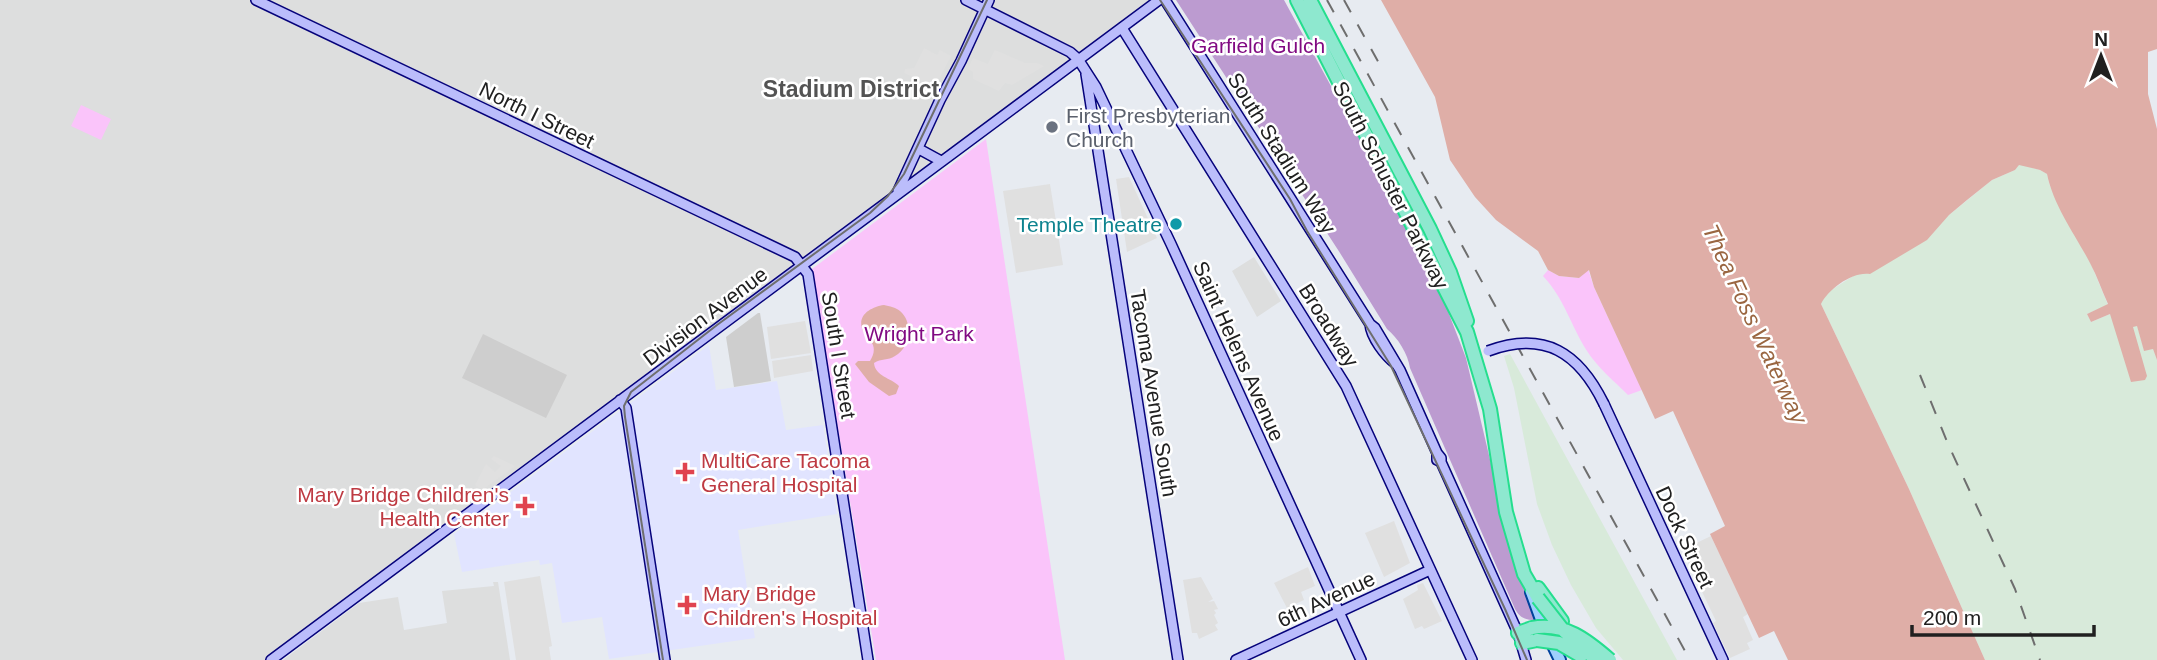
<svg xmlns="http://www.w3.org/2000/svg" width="2157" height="660" font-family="Helvetica,sans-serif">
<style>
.residential{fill:#dddede}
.industrial{fill:#d8eada}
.education{fill:#e1e4ff}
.religious{fill:#cecece}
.forest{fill:#bc9bd0}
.park{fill:#fac4fa}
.parking{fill:#e0e0e0}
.water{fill:#dfaea7}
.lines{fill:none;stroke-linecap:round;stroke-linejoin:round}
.secondary-casing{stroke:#06037b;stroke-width:12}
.primary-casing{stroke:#00429c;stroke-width:14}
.highway-casing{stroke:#25de8e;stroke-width:16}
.secondary{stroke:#bbbdfb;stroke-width:9}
.primary{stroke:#9fd0fd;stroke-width:10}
.highway{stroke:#8ee8cf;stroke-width:12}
.tram{stroke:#6e6e6e;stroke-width:2}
.rail{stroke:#6e6e6e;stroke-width:2;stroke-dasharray:14 14;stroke-linecap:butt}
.secondary-bridge-casing{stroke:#06037b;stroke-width:12;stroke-linecap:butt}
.highway-bridge-casing{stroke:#25de8e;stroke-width:16;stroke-linecap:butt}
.secondary-bridge{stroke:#bbbdfb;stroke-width:9}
.highway-bridge{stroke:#8ee8cf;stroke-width:12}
.worship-dot{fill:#6b7280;stroke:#fff;stroke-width:2.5}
.culture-dot{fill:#0f9aa8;stroke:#fff;stroke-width:2.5}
.health-dot{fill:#e0444e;stroke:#fff;stroke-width:2.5}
.labels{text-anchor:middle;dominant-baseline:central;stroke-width:5;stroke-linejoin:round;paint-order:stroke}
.park-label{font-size:21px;fill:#810a82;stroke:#fff}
.street-label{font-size:21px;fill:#202020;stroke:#fff}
.worship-label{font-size:21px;fill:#5b616d;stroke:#fff;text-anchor:start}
.culture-label{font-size:21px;fill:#0d838f;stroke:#fff;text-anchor:end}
.health-label{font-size:21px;fill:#be3a42;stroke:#fff;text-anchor:start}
.neighbourhood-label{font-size:23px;font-weight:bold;fill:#535353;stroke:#fff}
.water-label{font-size:23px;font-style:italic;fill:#9a6641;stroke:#fff}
</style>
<rect width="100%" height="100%" fill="#e7ebf1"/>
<path class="residential" d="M0,0H1158L271,660H0Z
M1254,257L1281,301L1257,317L1232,271Z
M493,582H498L510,660H283L359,603L398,597L404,630L447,623L442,591L494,586Z"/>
<path class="industrial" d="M2019,164L2040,170L2047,174L2050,186L2091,264L2108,305L2087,314L2091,322L2110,314L2137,325L2144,350L2153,349L2157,360V660H1985L1909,489L1821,304L1825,294L1949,215L1992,180L2015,170Z
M1510,354L1677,660H1623L1596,628L1571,585L1552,545L1537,504L1514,388L1504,356Z"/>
<path class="education" d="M709,345L716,390L777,381L786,430L823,425L837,514L738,530L755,638L609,659L602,617L562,623L552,563L540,565L539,560L462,572L454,534Z"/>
<path class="religious" d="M758,313H760L771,381L734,387L726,337Z
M483,334L567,375L546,418L462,378Z"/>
<path class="forest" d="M1176,0H1284L1421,251L1444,301L1466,358L1514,561L1536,620C1525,620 1520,618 1515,609L1410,368C1408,354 1398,338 1387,329L1340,253Z"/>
<path class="park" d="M81,105L111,119L101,140L71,126Z
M986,139L1065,660H876L812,269Z
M1588,269L1594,287L1642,390L1628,395C1614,381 1598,368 1587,351C1571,326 1564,298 1543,276L1548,270L1559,276L1579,278Z"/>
<path class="parking" d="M924,48L937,55L940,50L951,56L935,87L904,73L905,69L914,68Z
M995,50L1025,63H1037L1044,66L1012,85L1005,83L999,91L973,79V72L968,69L973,58L988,64Z
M1129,177L1157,238L1127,252L1116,179Z
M1050,184L1063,265L1016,273L1003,191Z
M805,321L811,353L771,359L767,327Z
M811,355L813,371L774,378L772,361Z
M494,456L515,466L482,490L475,485L486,464L495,472L501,466L491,459Z
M1394,521L1410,563L1384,577L1365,533Z
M1711,536L1748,614L1743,617L1753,640L1747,643L1750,649L1730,658L1713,623L1716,621L1682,550Z
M1308,567L1315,586L1301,592L1304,600L1287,608L1274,583Z
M540,576L552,646L549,647L551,660H516L504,582Z
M1201,577L1213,599L1208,602L1214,601L1218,609L1214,610L1216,613L1214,615L1218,623L1215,625L1218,630L1199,639L1197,633H1192L1183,580Z
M1423,583L1442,621L1424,629L1422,626L1415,629L1403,599L1418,590L1417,585Z"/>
<path class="water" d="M1381,0H2157V49L2148,52V94L2157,129V360L2153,349L2144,351L2137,326L2133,327L2147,376L2145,380L2131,382L2110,314L2091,322L2087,314L2108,304C2102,291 2097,276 2090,263C2075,234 2054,207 2047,174L2040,170L2019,165L2015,170L1992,180L1967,200L1949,215L1927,240L1870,274C1853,271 1828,289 1821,304L1909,489L1985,660H1788L1774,631L1759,638L1710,534L1725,526L1673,411L1655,419L1594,287L1589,270L1579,278L1559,276L1548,270L1538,251L1496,220L1475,197L1450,160L1435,97Z
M884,305C889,306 897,308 900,311C914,323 910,348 895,356C888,361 881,358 874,363C875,376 891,378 899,386L896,394L889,396L869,382L855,364L858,361H870C873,356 875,351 873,345C871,340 865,336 863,331C856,315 871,307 884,305Z"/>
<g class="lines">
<defs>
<path id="secondary" d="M256,0L795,257L808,274L868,660
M966,0L1070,52L1078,59L1096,87L1171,244L1361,660
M1165,0L1370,324
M1122,28L1346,386L1472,660
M1086,74L1178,660
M919,149L941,161
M898,191L940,100L961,61L989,0
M1396,364C1385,356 1371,337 1370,324L1375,328L1400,370L1437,453V460L1441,462V458L1437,453
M620,400L626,408L665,660
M1604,404L1723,660
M1441,462L1518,633L1526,660
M271,660L1159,0
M1236,660L1430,570"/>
<path id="primary" d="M1531,592L1543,625L1560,660"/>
<path id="highway" d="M1297,0L1467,332L1490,409L1506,512L1524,574L1538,598
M1310,0L1430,229L1450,272L1467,321
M1538,588L1562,621
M1518,633L1532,628
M1522,643L1537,640"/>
</defs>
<use href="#secondary" class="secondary-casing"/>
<use href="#primary" class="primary-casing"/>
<use href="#highway" class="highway-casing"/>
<use href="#secondary" class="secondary"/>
<use href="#primary" class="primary"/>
<use href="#highway" class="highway"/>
<path class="tram" d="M1160,0L1290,199L1307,231L1391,366L1505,609L1527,660
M663,660L625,417L624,406L631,392L717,325L870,213L888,196L904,174L987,0"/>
<path class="rail" d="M1327,0L1690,660
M1344,0L1380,65
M1920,375L1948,444L2015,589L2040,660"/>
<defs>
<path id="secondary-bridge" d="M1488,351C1545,330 1579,353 1604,404"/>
<path id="highway-bridge" d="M1538,598L1563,630L1596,660
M1532,628C1565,622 1587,640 1610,660
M1537,640L1559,643L1581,656"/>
</defs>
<use href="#secondary-bridge" class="secondary-bridge-casing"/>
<use href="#highway-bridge" class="highway-bridge-casing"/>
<use href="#secondary-bridge" class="secondary-bridge"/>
<use href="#highway-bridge" class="highway-bridge"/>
</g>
<circle class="worship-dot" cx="1052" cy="127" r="7"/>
<circle class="culture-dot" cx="1176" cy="224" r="7"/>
<g class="health-dot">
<path d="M681.5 461.5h7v7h7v7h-7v7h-7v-7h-7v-7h7z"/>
<path d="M521.5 495.5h7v7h7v7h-7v7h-7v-7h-7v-7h7z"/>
<path d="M683.5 594.5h7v7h7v7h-7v7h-7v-7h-7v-7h7z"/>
</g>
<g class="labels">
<g class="park-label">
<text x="1258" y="45">Garfield Gulch</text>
<text x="919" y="333">Wright Park</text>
</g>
<g class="street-label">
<text transform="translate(537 115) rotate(26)">North I Street</text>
<text transform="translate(1282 153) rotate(58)">South Stadium Way</text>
<text transform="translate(1391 185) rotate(63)">South Schuster Parkway</text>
<text transform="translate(705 316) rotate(-37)">Division Avenue</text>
<text transform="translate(1329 325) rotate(58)">Broadway</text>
<text transform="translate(1239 351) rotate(66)">Saint Helens Avenue</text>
<text transform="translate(839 355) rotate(81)">South I Street</text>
<text transform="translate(1154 393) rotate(81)">Tacoma Avenue South</text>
<text transform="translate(1685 537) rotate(65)">Dock Street</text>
<text transform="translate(1326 599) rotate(-25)">6th Avenue</text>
</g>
<g class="worship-label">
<text x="1066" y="115">First Presbyterian<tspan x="1066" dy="24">Church</tspan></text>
</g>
<g class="culture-label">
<text x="1162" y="224">Temple Theatre</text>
</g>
<g class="health-label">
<text x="701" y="460">MultiCare Tacoma<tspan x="701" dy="24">General Hospital</tspan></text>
<text x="509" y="494" text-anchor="end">Mary Bridge Children's<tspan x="509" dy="24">Health Center</tspan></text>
<text x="703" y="593">Mary Bridge<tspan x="703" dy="24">Children's Hospital</tspan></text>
</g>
<g class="neighbourhood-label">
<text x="851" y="89">Stadium District</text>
</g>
<g class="water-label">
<text transform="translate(1755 324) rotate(65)">Thea Foss Waterway</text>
</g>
</g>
<g transform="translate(2101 56)" stroke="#ffffff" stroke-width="5" paint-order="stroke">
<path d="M0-5L12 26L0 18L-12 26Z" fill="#202020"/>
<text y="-10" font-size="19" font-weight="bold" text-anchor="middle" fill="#202020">N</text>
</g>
<path d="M1912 625v10h182v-10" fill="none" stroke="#202020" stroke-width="3.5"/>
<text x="1923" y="625" font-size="21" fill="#202020" stroke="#ffffff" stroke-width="5" paint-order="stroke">200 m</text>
</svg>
